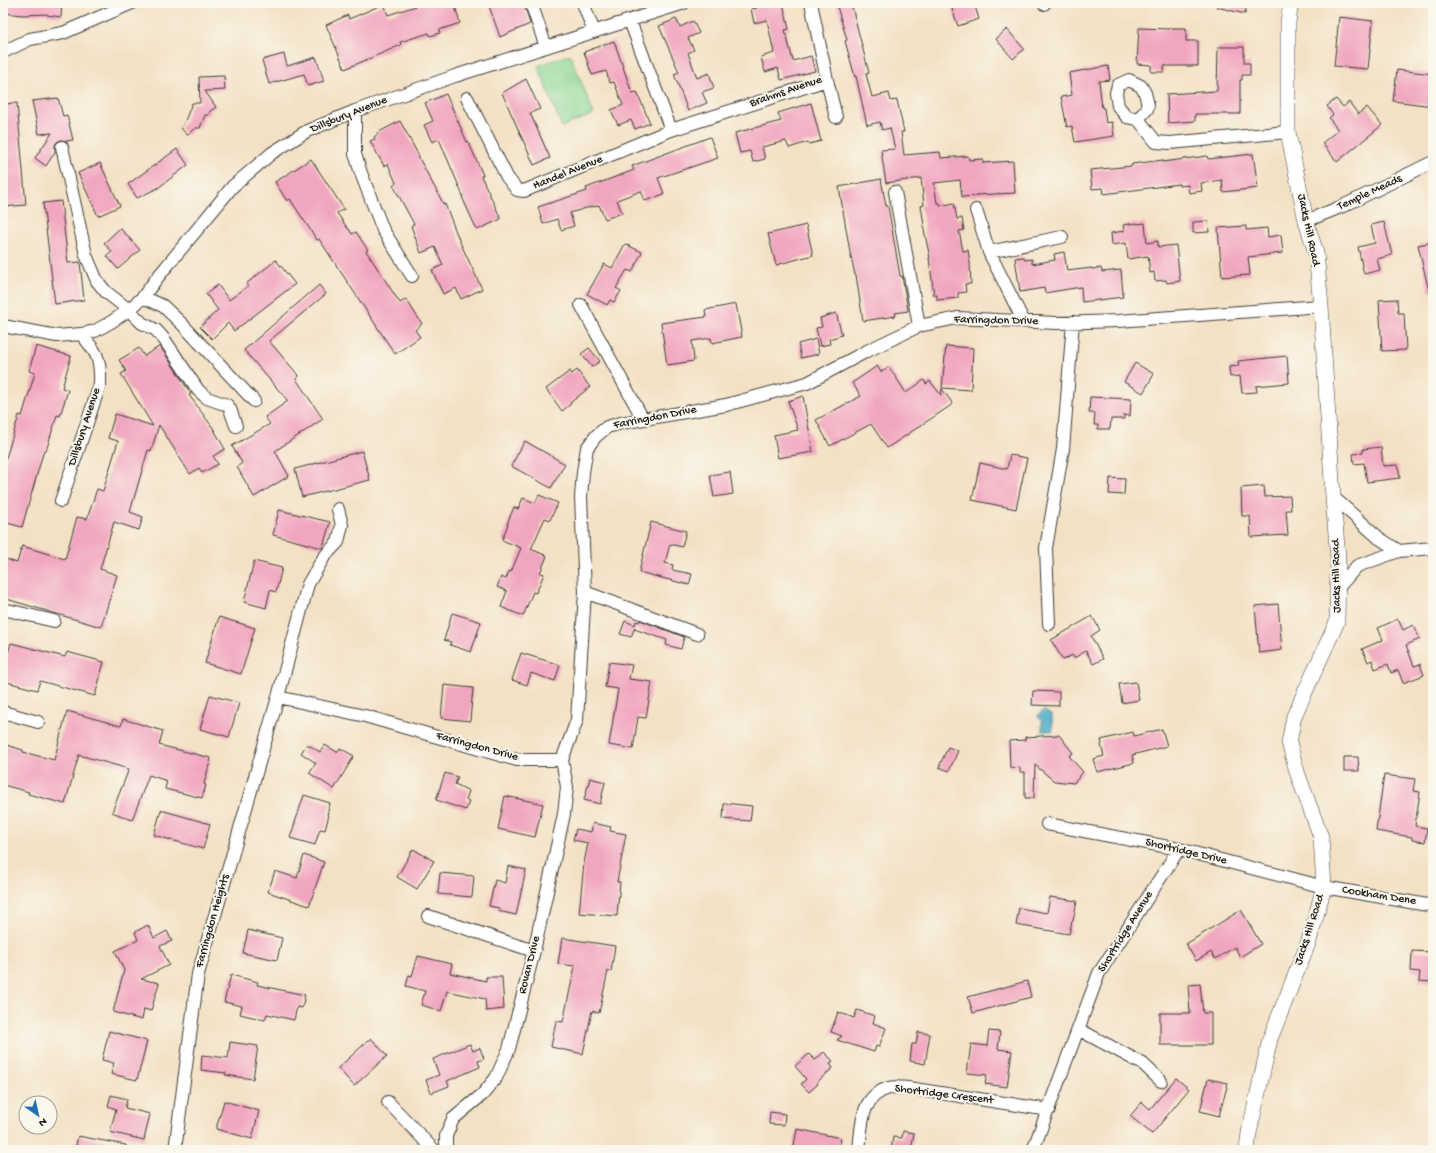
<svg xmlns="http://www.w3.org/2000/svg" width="1436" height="1153" font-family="'Gochi Hand',sans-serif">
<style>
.green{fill:#89d593;stroke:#527858}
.water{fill:#44abc4;stroke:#306470}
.building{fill:#f1a6bf}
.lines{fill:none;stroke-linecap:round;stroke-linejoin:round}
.minor-casing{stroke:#3c3a35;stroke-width:14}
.tertiary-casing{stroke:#3c3a35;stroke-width:16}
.minor{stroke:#fff;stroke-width:12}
.tertiary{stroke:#fff;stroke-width:15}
.labels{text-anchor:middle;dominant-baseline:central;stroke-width:4;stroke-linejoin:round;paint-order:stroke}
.street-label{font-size:12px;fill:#1c1c1c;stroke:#fbf7ec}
</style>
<rect width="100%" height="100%" fill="#fbf7ec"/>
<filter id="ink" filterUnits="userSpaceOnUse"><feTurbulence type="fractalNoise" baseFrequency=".025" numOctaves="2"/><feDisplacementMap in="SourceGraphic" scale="8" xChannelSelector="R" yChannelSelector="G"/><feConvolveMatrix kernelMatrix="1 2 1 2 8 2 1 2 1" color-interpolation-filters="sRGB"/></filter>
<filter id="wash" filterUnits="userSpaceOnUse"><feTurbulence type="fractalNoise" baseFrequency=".012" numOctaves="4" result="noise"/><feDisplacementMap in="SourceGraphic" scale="16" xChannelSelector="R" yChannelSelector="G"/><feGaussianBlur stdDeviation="0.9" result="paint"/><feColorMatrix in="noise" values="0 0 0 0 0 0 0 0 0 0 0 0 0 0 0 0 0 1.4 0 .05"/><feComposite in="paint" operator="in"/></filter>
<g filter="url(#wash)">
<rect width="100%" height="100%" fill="#f3e1c5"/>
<path class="green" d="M570,54L594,114L562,127L538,66Z"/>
<path class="water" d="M1044,710L1052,716L1053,731H1042V721L1037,716Z"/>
<g id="blocks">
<path class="building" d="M3,3H62L61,17L47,15V14L23,15L3,13Z
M425,3H454L460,23L439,30L440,33L430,36L429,33L400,42L401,45L345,69L326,25L348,15L349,19L384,4L388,15Z
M488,3H524L530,24L500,37Z
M756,3H783L789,29L785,30L793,61L811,56L815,71L781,80L778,68L765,72L761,57L774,53L767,20L754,23L751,9L757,8Z
M836,3H851L869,73L866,74L872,97L889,93L891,101L897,100L904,132H901L904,155L940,152L941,158L968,156L969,160L983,159V163L1013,161L1015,193L976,195V196L962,197L960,180L934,183L937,203L939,202L940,206L954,203L957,219L962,218L964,230L959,231L963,251L968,250L970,263L971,284H965L966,292L958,293V298L937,300V295H934L929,258H930L923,225H924L921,206L924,205L921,178L886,183L881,150L895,149L890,128L882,130L880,122L867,125L856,76L855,77L845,41L847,40Z
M950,3H974L979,19L958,26Z
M1218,3H1247L1245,14L1217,7Z
M1339,17L1373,21L1368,69L1334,66Z
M676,19L680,27L693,21L699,33L688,38L694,50L688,53L697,78L709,73L714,88L702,92L707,103L688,111L674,74L679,72L659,26Z
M1139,28L1170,29V28H1186V41H1198V66H1164V72H1151V65L1137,64Z
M1007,29L1024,49L1013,59L996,39Z
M614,41L632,93L637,92L650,123L635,129L631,120L618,125L611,110L623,105L614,82L610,83L606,71L592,75L584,52Z
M1218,47H1244V63H1250V75H1242V80H1240V114H1195V121L1168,123L1167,94L1217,91Z
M284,54L287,66L316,57L324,81L308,86L304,74L269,84L262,60Z
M1108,66L1110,80L1099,81L1102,108H1104L1106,123L1112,122L1114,136L1075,142L1072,126L1067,127L1061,97L1072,95L1069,73Z
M1397,70L1433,74V106L1393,101Z
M224,76L225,90L205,91L216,107L210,111L209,115H205L200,128H195L187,135L181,128L185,121L192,103H200L199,77Z
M526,79L540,109L530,113L550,158L534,165L502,93Z
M446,94L467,142L468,141L483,175L481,176L501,219L477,230L462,197L463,196L439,139L432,142L424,125L433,121L425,103Z
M58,98L63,116L67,115L73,140L67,141L61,140L57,142L55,145V152L46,166L35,158L52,133L39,134L32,101Z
M1336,99L1343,107L1349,102L1358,114L1367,107L1382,125L1337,162L1322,143L1338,130L1329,118L1333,115L1327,106Z
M17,103L26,205L3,207V104Z
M811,103L821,141L809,144L808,142L789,148L786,141L762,147L765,159L753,162L750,151L740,153L735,133L781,121L778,113Z
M400,121L419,156V158L444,205L445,204L460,242L482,289L461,299L456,288L443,294L432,270L443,265L435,247L421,253L411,226L414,224L393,185L396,183L388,164L384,166L370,141L375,139L374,137L378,134L377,133Z
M710,137L718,158L658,178L664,194L645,201L641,191L617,200L622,213L605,219L599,205L593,207V206L570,213L574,226L561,230L557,219L543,224L538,207L587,191L586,188L634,170L632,166Z
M177,149L188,165L158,188L137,198L128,184Z
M1253,154L1258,188L1223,192L1222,180L1201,183L1202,191L1189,193L1188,185L1179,186V184L1104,194L1103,188L1092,189L1090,170L1132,166V164L1163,160V162L1207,156L1208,159Z
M311,159L344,209L337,213L348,229H349L352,234L356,232L368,250L366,251L400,303L406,299L422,324L415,330L420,337L395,354L319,239L317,240L290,199L287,201L275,182Z
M100,163L120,206L98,216L78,173Z
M881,179L886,206H888L900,276H902L908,311L895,313L896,316L863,321L856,275H855L850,252L839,187Z
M61,201L68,263L80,262L84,300L55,304L43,203Z
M1208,221L1209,232L1193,233V222Z
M1384,222L1392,255L1377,259L1380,270L1364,274L1358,247L1375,243L1371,225Z
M1137,223V224L1145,223L1147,243L1158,241V247L1176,245L1180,281L1167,283L1166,280L1155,281L1154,272L1150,273L1148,256L1128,259L1126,243L1112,245L1111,233L1124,231L1123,225Z
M806,225L813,255L776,265L768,234Z
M1246,226V230L1267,228L1268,237L1281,235L1283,253L1248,257L1250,275L1222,277L1218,228Z
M120,228L140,250L118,269L107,256L112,252L104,243Z
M1433,242V291H1429L1418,245Z
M625,244L642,252L632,272L627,270L616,288L621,291L614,302L610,300L607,305L587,294L604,264L612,268Z
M1064,252L1067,271L1092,268V269L1101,268L1102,272L1121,270L1123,294H1122L1123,297L1082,302L1081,287L1045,293L1044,288L1020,292L1015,258L1024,257L1025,260L1032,259V264L1055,260L1054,254Z
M276,260L295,284L234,331L228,323L212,339L200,327L218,310L206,294L218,285L229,300L248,286L246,284Z
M319,285L326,294L269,341L299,376L296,379L323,419L275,451L289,476L254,497L237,467L242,463L232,446L270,424L265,417L288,401L244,350Z
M1397,299L1398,313H1404L1406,350L1382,351L1379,300Z
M736,304L742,337L712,343L711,338L692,341L694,361L667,365L661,323L706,317L705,310Z
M836,313L842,335L829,339L830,344L820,346L816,328L822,327L820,318Z
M816,339L819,354L801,358L798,344Z
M36,346L71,356L62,388L68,390L60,416L57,415L46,451L44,450L22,527L3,522V458H6L19,415L22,416L35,373L29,371Z
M160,346L191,394L189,395L213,428L225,449L213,456L218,464L202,473L199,468L190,474L159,425L151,451L148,450L130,512L143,517L139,530L114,522L100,569L117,575L101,627L3,598V558L17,563L22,546L65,559L77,517L87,519L97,489L103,491L118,441L108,438L115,414L153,426L121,374L126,371L119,360L139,348L144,356Z
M946,346L973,348L971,390L942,388Z
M589,348L600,361L592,367L581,354Z
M1287,356L1289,383L1256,386L1257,392L1242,393L1240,376L1230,377L1229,367L1239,366L1238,361Z
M1135,363L1154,374L1143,393L1124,382Z
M877,366L881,372L889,367L906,393L924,380L926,384L930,381L941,395L942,389L953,404L887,448L871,424L830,446L816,420L861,396L852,383Z
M577,370L590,387L570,403L571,404L562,411L546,389L570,371L572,374Z
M803,396L813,452L778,458L774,435L798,430L788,401Z
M1090,397L1131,399L1130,416L1124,415V419H1111L1110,429H1098V425H1094L1095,413H1089Z
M525,441L565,464L551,488L511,466Z
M1381,447L1383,466L1398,465L1400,478L1367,482L1364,463L1354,464L1353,454L1363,453V449Z
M362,451L370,480L302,497L295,469Z
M1010,455L1027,458L1016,509L972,500L980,463L1007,469Z
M730,472L733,494L714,497L710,475Z
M1110,478L1125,479L1124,495L1109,494Z
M1264,486L1265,497L1290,496L1291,510H1286L1288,535L1251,537L1250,516H1242L1241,488Z
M539,495L558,503L550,520L545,518L531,549L547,556L540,573L544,574L536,593L533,592L523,616L501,607L507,591L497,587L501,577L506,579L509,571L511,572L521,548L502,540L508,524H507L514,507L518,509L523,498L535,503Z
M279,510L330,522L323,547L322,548L273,535Z
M651,522L686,531L682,547L670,544L665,563L673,565L672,570L692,574L689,585L639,572Z
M254,561L282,568L276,592L270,590L266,608L244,602Z
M1278,604L1282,650L1259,653L1255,606Z
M452,613L481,622L471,652L450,645L451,642L444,640Z
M1092,616L1100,630L1091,636L1103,659L1093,664L1086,651L1074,658L1072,655L1063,660L1051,640Z
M219,617L255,628L241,674L205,663Z
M1398,619L1403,630L1413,625L1420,639L1406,645L1414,666L1420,664L1424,675L1403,683L1398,670L1391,673L1388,664L1375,669L1372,660L1368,662L1362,649L1383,640L1378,628Z
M640,620L684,637L681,649L666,645L667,640L634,629L635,627L631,637L620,634L625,621L635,625L636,621L639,622Z
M11,643L65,657L67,652L104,662L95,696L40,681L37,690L3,681V670Z
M521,653L560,665L555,681L531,673L527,685L512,680Z
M609,662L632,665L629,679L652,682L646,718L638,717L633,749L609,745L618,689L605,687Z
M1136,682L1139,700L1122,703L1119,684Z
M444,685L473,688L470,721L441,718Z
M1033,691L1059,692V706L1032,705Z
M210,695L239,703L229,737L200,729Z
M67,711L121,726L123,719L163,731L159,745L211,758L204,784L206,785L202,798L165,789L167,781L149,775L132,820L112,812L129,769L79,755L65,804L28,794L29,792L3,785V744L23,750V752L54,760Z
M1162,729L1167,746L1132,755L1134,763L1097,772L1093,759L1104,756L1101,745L1102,744L1101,740L1133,732L1134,736Z
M1059,735L1073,753L1069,756L1083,772L1074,783L1054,781L1035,765L1034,798H1025V772H1020V767L1010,768L1009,741L1025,740V737Z
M307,744L320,752L325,745L337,752L340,748L354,756L334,789L309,773L316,763L301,753Z
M948,747L958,751L949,771L939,767Z
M1344,757H1358L1359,771H1344Z
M445,773L458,777L455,784L469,791L466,800L469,801L466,810L436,800Z
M1384,775L1415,779L1413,791L1420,792L1415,826L1427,828L1425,842L1412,840V837L1376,831Z
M590,778L605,782L600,804L584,800Z
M304,795L330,803L327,815H329L325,830L320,829L315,845L290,838Z
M505,796L543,804L535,837L498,829Z
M724,803L752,806L750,821L723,819Z
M161,810L210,824L203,849L154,835Z
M593,823L611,827L610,831L626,834L617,882H620L617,916L579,913L584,863L588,843L573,840L576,829L591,832Z
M413,849L434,861L417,889L397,877Z
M304,855L324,862L309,906L268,892L275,871L297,878Z
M508,866L526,870L516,915L498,911L499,908L489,906L495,880L505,883Z
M440,873L474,876L472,897L438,894Z
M1050,897L1077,901L1073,921H1072L1069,934L1016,925L1019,908L1047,913Z
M1241,910L1261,944L1240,957L1235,947L1215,959L1211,952L1196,961L1186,944Z
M148,925L154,938L167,931L172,941L160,946L169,965L141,979L159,983L151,1011L144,1009L142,1020L113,1012L124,970L115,951L138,940L135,932Z
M248,930L282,938L277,960L243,953Z
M562,938L615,946L611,972L608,971L599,1013L592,1011L583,1054L551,1047L556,1021L563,1022L575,966L558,964Z
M1412,951L1433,952V982L1419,981L1420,972L1411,971Z
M418,956L452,964L450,973L486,981V977H502L504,1009L486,1011L485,999L447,991L441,1011L421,1005L425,991L406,986L409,975L412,976Z
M231,975L258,982L257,985L305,995L302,1008L297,1007L294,1020L267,1014L265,1020L240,1014L242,1006L224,1002Z
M1027,981L1031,997L973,1013L968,997Z
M1200,984L1203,1013H1211V1045H1160V1013H1190L1188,985Z
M857,1010L875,1016L873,1023L886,1028L879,1047L876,1046L874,1052L837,1040L842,1036L831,1032L838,1012L854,1018Z
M109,1031L147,1041L137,1080L111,1074L114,1063L102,1060Z
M989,1031L1000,1032L998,1049L1012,1051L1007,1087L985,1084L987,1075L967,1073L971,1044L987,1046Z
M918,1032L930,1034L925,1064L910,1061L912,1044H916Z
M371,1038L387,1056L354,1086L338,1068Z
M230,1042L258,1046L253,1079L225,1075L226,1073L201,1070L202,1055L228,1058Z
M470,1044L473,1051L480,1048L484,1059L478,1061L480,1067L447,1081L449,1086L431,1093L426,1080L439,1075L433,1059Z
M824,1052L833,1061L830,1064L833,1068L817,1082L818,1084L809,1092L801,1084L806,1079L795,1066L809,1054L815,1060Z
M1176,1078L1189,1089L1152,1134L1130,1116L1142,1102L1150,1109Z
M1208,1079L1228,1083L1219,1116L1200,1111Z
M111,1095L127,1099L125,1108L150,1114L144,1140L110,1132L116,1109L108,1106Z
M224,1101L259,1111L252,1139L216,1129Z
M770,1112L785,1114L784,1125L769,1124Z
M797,1129L841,1138L839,1150H793Z
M903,1131L914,1133L911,1150H891L893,1137L902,1138Z
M78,1136L126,1145L125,1150H75Z"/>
</g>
</g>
<g filter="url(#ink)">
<use href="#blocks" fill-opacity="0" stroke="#3c3a35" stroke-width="1"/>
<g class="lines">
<defs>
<path id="minor" d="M531,3L546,47
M583,3L594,32
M1043,3L1044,4
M630,21L671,130
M3,52L30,39L63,33L132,3
M827,80L836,117
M467,98L507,177L517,190L524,191L671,130L827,80L811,3
M355,111V154L361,173L383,230L412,276
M1138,119L1147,109L1148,105L1145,93L1141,86L1129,80L1118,85L1116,93L1118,106L1127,117L1138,119L1156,142L1170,143L1288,132
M62,147L86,255L97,281L106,292L129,310L142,323L156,330L164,339L198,390L207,398L227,405L230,409L236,426
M895,192L919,326
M976,210L989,252L1023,320
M1306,221L1343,206L1433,162
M989,252L1062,237
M143,297L163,306L182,324L254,401
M581,305L643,419
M3,326L57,336L81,334L95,331L111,322L129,310L143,297L157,278L233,186L272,153L307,131L355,111L455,76L684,3
M1333,497L1379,538L1399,551
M61,501L100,384C101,359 97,352 81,334
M1337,589L1357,566L1399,551L1433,548
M585,592L697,634
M3,609L54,621
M1049,624L1046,548L1063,449L1073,322
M278,697L365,716L517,760H562
M3,712L38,722
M1047,824L1179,849L1324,887L1433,906
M428,916L534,951
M1078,1029L1143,1064L1161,1081
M388,1102L434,1150
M175,1150L198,974L278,697L308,584L324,557L338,542L342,525L338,509
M446,1150V1136L453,1119L483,1094L496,1078L509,1049L534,951L564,814L567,787L562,760L577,720L585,592L581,497L583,472L587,448L596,436L607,427L621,423L726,405L807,383L867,351L919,326L957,318L1056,323L1118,321L1321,306
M859,1150C862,1125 860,1096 889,1088C894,1086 902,1088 908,1088L1049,1110
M1033,1150L1099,973L1179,849"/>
<path id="tertiary" d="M1247,1150L1249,1133L1270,1039L1309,941L1324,887L1321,837L1298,775L1289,743L1294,716L1337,622L1338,559L1333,497L1321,306L1316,253L1306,221L1288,132V22L1291,3"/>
</defs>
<use href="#minor" class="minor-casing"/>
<use href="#tertiary" class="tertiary-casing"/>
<use href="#minor" class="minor"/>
<use href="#tertiary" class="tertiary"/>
</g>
</g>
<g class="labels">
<g class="street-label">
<text transform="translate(786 92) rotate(-19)">Brahms Avenue</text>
<text transform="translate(349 115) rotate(-22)">Dillsbury Avenue</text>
<text transform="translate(568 173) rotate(-22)">Handel Avenue</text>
<text transform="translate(1370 193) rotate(-25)">Temple Meads</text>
<text transform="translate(1308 230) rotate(78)">Jacks Hill Road</text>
<text transform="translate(996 321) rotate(1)">Farringdon Drive</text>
<text transform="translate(655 418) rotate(-11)">Farringdon Drive</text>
<text transform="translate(85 427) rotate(-72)">Dillsbury Avenue</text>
<text transform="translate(1337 576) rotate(-91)">Jacks Hill Road</text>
<text transform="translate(477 747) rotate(15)">Farringdon Drive</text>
<text transform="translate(1186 852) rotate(13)">Shortridge Drive</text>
<text transform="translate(1379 896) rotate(9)">Cookham Dene</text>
<text transform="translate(213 921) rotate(-74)">Farringdon Heights</text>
<text transform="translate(1310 930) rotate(-72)">Jacks Hill Road</text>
<text transform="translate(1126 932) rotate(-58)">Shortridge Avenue</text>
<text transform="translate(530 965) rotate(-76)">Rovan Drive</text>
<text transform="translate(944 1095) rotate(7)">Shortridge Crescent</text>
</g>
</g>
<rect width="1436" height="1153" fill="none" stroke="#fbf7ec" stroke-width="16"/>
<g transform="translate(38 1115) rotate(146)"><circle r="19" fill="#fbf7ec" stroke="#a29f99"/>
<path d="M0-3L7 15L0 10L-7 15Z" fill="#1f6fb2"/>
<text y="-6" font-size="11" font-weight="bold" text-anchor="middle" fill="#1c1c1c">N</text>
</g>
</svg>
